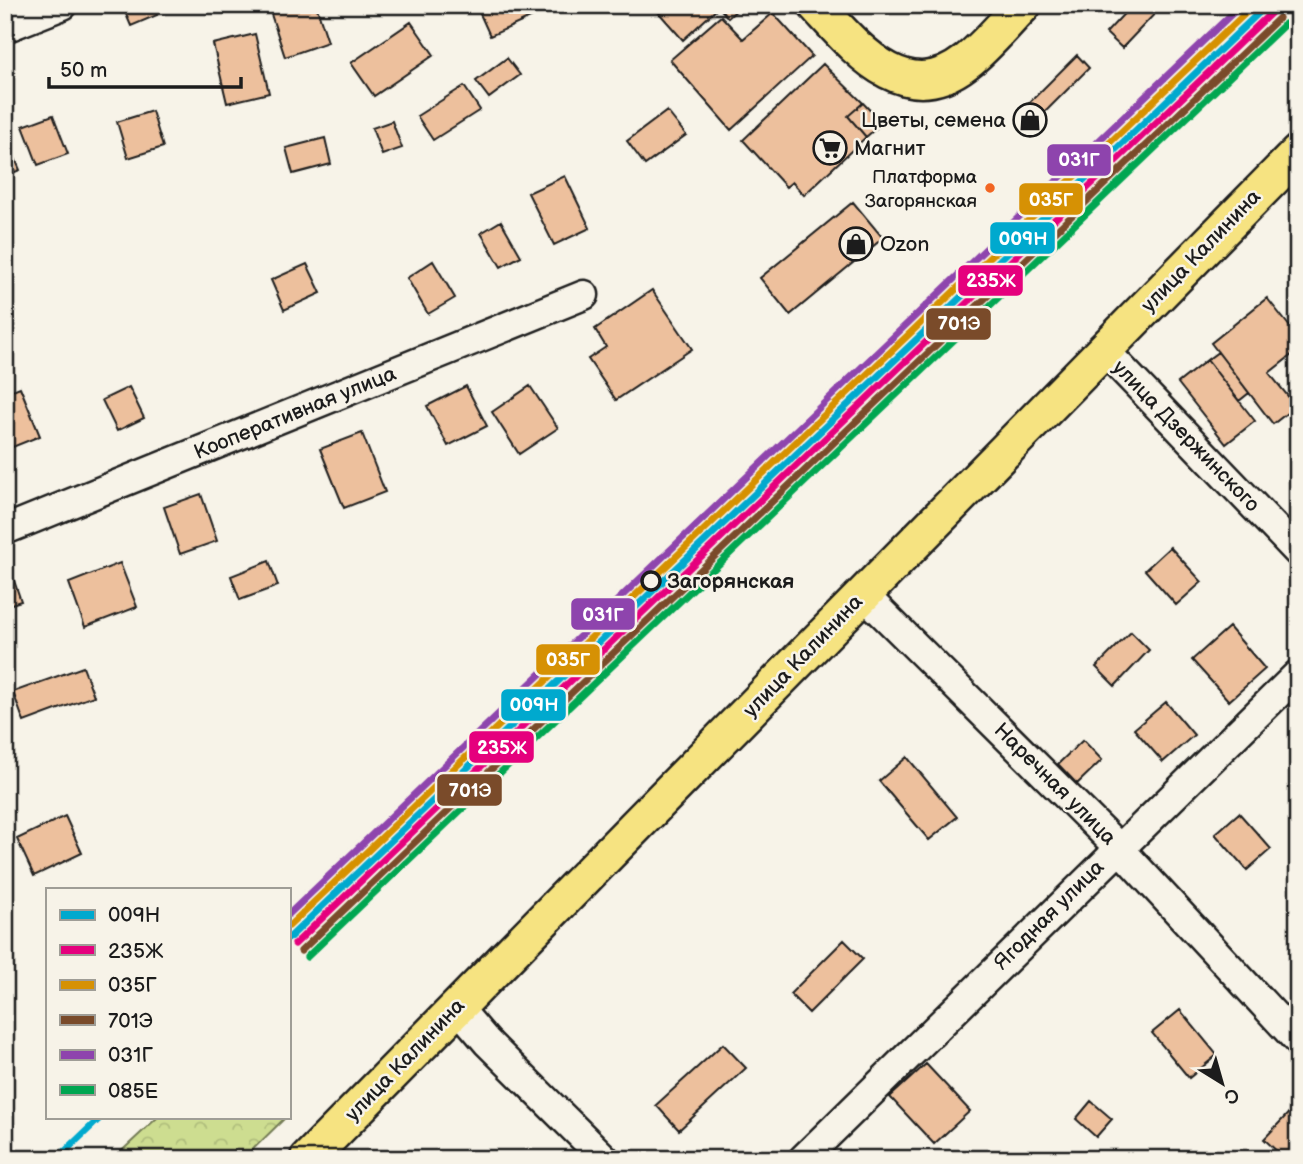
<svg xmlns="http://www.w3.org/2000/svg" width="1303" height="1164" font-family="'Balsamiq Sans',sans-serif">
<style>
.forest{fill:url(#forest-crowns);stroke:#747c56;stroke-width:2}
.building{fill:#edc09d;stroke:#1c1c1c;stroke-width:2}
.lines{fill:none;stroke-linecap:round;stroke-linejoin:round}
.minor-casing{stroke:#1c1c1c;stroke-width:33}
.major-casing{stroke:#1c1c1c;stroke-width:40}
.minor{stroke:#f7f3e8;stroke-width:28}
.major{stroke:#f6e381;stroke-width:35}
.rail-1-casing{stroke:#f7f3e8;stroke-width:12}
.rail-2-casing{stroke:#f7f3e8;stroke-width:12}
.rail-3-casing{stroke:#f7f3e8;stroke-width:12}
.rail-4-casing{stroke:#f7f3e8;stroke-width:12}
.rail-5-casing{stroke:#f7f3e8;stroke-width:12}
.rail-6-casing{stroke:#f7f3e8;stroke-width:12}
.rail-1{stroke:#00a9ce;stroke-width:7}
.rail-2{stroke:#e5007d;stroke-width:7}
.rail-3{stroke:#d69104;stroke-width:7}
.rail-4{stroke:#7a4b2a;stroke-width:7}
.rail-5{stroke:#8e44ad;stroke-width:7}
.rail-6{stroke:#00a651;stroke-width:7}
.bus-dot{fill:#f26522;stroke:#f7f3e8;stroke-width:2.5}
.stop-dot{fill:#f7f3e8;stroke:#1c1c1c;stroke-width:3.5}
.labels{text-anchor:middle;dominant-baseline:central;stroke-width:5;stroke-linejoin:round;paint-order:stroke}
.bus-label{font-size:19px;fill:#1c1c1c;stroke:#f7f3e8;text-anchor:end}
.poi-label{font-size:21px;fill:#1c1c1c;stroke:#f7f3e8;text-anchor:start}
.street-label{font-size:21px;fill:#1c1c1c;stroke:#f7f3e8}
.stop-label{font-size:21px;font-weight:bold;fill:#1c1c1c;stroke:#f7f3e8;text-anchor:start}
.line-badge{stroke:#f7f3e8;stroke-width:2.5}
.badge-label{font-size:19px;text-anchor:middle;font-weight:bold;fill:#fff}
</style>
<defs>
<pattern id="forest-crowns" width="20" height="18" patternUnits="userSpaceOnUse" patternTransform="scale(1.75)"><rect width="20" height="18" fill="#cddd90"/><path d="M2 6a3 3 0 1 1 6 0M12 15a3 3 0 1 1 6 0" fill="none" stroke="#afbd7c"/></pattern>
</defs>
<rect width="100%" height="100%" fill="#f7f3e8"/>
<filter id="ink" filterUnits="userSpaceOnUse"><feTurbulence type="fractalNoise" baseFrequency=".0143" numOctaves="2"/><feDisplacementMap in="SourceGraphic" scale="14" xChannelSelector="R" yChannelSelector="G"/><feConvolveMatrix kernelMatrix="1 2 1 2 8 2 1 2 1" color-interpolation-filters="sRGB"/></filter>
<g filter="url(#ink)">
<path class="forest" d="M158,1117H286L243,1159H113Z"/>
<path class="building" d="M126,5H153L157,15L131,26L123,7Z
M268,5H316L328,42L285,57Z
M476,5H532L537,15L490,36Z
M652,5H742L728,18L719,7L683,40Z
M1132,5H1163L1122,48L1106,33Z
M773,13L812,56L731,130L670,60L721,16L743,39Z
M411,22L434,55L374,96L351,63Z
M255,34L269,93L227,103L213,44Z
M1077,55L1089,68L1033,124L1021,111Z
M507,58L520,75L489,98L476,81Z
M823,64L863,103L848,116L866,137L804,195L792,182L786,187L743,140Z
M464,86L480,110L433,140L417,116Z
M863,103L882,123L866,137L848,116Z
M152,111L163,147L128,158L117,122Z
M667,111L686,135L645,165L627,141Z
M53,115L68,154L38,165L23,126Z
M392,121L402,148L382,155L372,128Z
M5,135L20,170L5,176Z
M325,138L331,164L293,174L286,148Z
M565,176L590,228L554,245L528,193Z
M853,202L883,238L790,315L760,278Z
M501,221L521,256L501,267L481,233Z
M433,261L455,298L428,314L407,278Z
M307,264L321,293L284,310L271,280Z
M652,290L692,349L616,400L588,359L606,347L595,329Z
M1267,298L1298,337V350L1269,373L1296,406L1273,424L1211,343Z
M1218,352L1249,393L1239,401L1207,360Z
M1207,360L1255,421L1226,444L1178,383Z
M466,386L487,426L448,446L427,406Z
M530,386L558,428L519,454L492,412Z
M20,387L40,436L5,450V393Z
M129,387L144,418L117,431L102,400Z
M362,433L385,492L344,508L320,449Z
M201,494L217,541L180,554L164,507Z
M1170,547L1202,582L1176,605L1145,570Z
M269,561L278,586L240,600L231,576Z
M120,563L137,607L85,627L69,583Z
M9,566L21,601L5,606V568Z
M1229,627L1265,669L1229,701L1192,660Z
M1131,632L1149,650L1115,686L1096,667Z
M83,667L94,696L24,722L13,692Z
M1166,702L1194,735L1163,762L1134,729Z
M1083,740L1102,760L1077,784L1058,764Z
M907,757L957,817L929,840L879,781Z
M1239,813L1271,849L1247,870L1215,834Z
M65,816L82,853L34,876L17,839Z
M844,940L863,959L809,1013L790,994Z
M1180,1010L1217,1055L1189,1078L1152,1033Z
M723,1044L746,1068L679,1130L656,1105Z
M926,1064L970,1111L934,1144L890,1097Z
M1091,1101L1112,1119L1096,1137L1076,1119Z
M1298,1103V1148L1285,1159L1264,1139Z"/>
<g class="lines">
<defs>
<path id="minor" d="M5,28L63,5
M1104,350L1298,552
M5,530L584,295
M863,594L1118,847L1298,1041
M457,1007L487,1042L605,1159
M803,1159L1298,674"/>
<path id="major" d="M816,5C856,48 904,110 966,62C987,46 1004,24 1023,5
M308,1159L1298,153"/>
</defs>
<use href="#minor" class="minor-casing"/>
<use href="#major" class="major-casing"/>
<use href="#minor" class="minor"/>
<use href="#major" class="major"/>
<defs>
<path id="rail-1" d="M289,938L1267,5
M57,1159L101,1117"/>
<path id="rail-2" d="M295,944L1273,11"/>
<path id="rail-3" d="M289,926L1254,5"/>
<path id="rail-4" d="M301,951L1279,18"/>
<path id="rail-5" d="M289,914L1241,5"/>
<path id="rail-6" d="M307,957L1285,24"/>
</defs>
<use href="#rail-1" class="rail-1-casing"/>
<use href="#rail-2" class="rail-2-casing"/>
<use href="#rail-3" class="rail-3-casing"/>
<use href="#rail-4" class="rail-4-casing"/>
<use href="#rail-5" class="rail-5-casing"/>
<use href="#rail-6" class="rail-6-casing"/>
<use href="#rail-1" class="rail-1"/>
<use href="#rail-2" class="rail-2"/>
<use href="#rail-3" class="rail-3"/>
<use href="#rail-4" class="rail-4"/>
<use href="#rail-5" class="rail-5"/>
<use href="#rail-6" class="rail-6"/>
</g>
</g>
<defs>
<symbol id="shop-ring" viewBox="-11 -11 22 22"><circle r="9.5" fill="#f7f3e8" stroke="#1c1c1c" stroke-width="1.5"/><path d="M-5-2.5h2.3a2.7 3.5 0 0 1 5.4 0H5L5.5 6h-11ZM-1.5-2.5h3a1.5 2.3 0 0 0-3 0Z" fill="#1c1c1c"/></symbol>
<symbol id="supermarket-ring" viewBox="-11 -11 22 22"><circle r="9.5" fill="#f7f3e8" stroke="#1c1c1c" stroke-width="1.5"/><path d="M-6-5.5h2.5l.6 2H6L4.5 2H-2.5L-4.4-4H-6ZM-1.5 3.2a1.3 1.3 0 1 0 .1 0ZM3 3.2a1.3 1.3 0 1 0 .1 0Z" fill="#1c1c1c"/></symbol>
</defs>
<g fill-rule="evenodd">
<use href="#shop-ring" x="1011" y="101" width="38" height="38"/>
<use href="#supermarket-ring" x="811" y="129" width="38" height="38"/>
<use href="#shop-ring" x="837" y="225" width="38" height="38"/>
</g>
<circle class="bus-dot" cx="990" cy="188" r="6"/>
<circle class="stop-dot" cx="651" cy="581" r="9"/>
<g class="labels">
<g class="bus-label">
<text x="977" y="177">Платформа<tspan x="977" dy="24">Загорянская</tspan></text>
</g>
<g class="poi-label">
<text x="1006" y="120" text-anchor="end">Цветы, семена</text>
<text x="854" y="148">Магнит</text>
<text x="880" y="244">Ozon</text>
</g>
<g class="street-label">
<text transform="translate(1201 251) rotate(-46)">улица Калинина</text>
<text transform="translate(295 413) rotate(-22)">Кооперативная улица</text>
<text transform="translate(1186 436) rotate(46)">улица Дзержинского</text>
<text transform="translate(803 656) rotate(-46)">улица Калинина</text>
<text transform="translate(1055 784) rotate(45)">Наречная улица</text>
<text transform="translate(1049 915) rotate(-45)">Ягодная улица</text>
<text transform="translate(405 1060) rotate(-46)">улица Калинина</text>
</g>
<g class="stop-label">
<text x="667" y="581">Загорянская</text>
</g>
</g>
<g class="line-badge">
<rect x="1046" y="143" width="66" height="34" rx="7" fill="#8e44ad"/>
<rect x="1018" y="182" width="66" height="34" rx="7" fill="#d69104"/>
<rect x="989" y="221" width="67" height="34" rx="7" fill="#00a9ce"/>
<rect x="957" y="264" width="67" height="33" rx="7" fill="#e5007d"/>
<rect x="925" y="307" width="67" height="34" rx="7" fill="#7a4b2a"/>
<rect x="570" y="597" width="66" height="34" rx="7" fill="#8e44ad"/>
<rect x="535" y="643" width="66" height="33" rx="7" fill="#d69104"/>
<rect x="500" y="688" width="67" height="34" rx="7" fill="#00a9ce"/>
<rect x="468" y="730" width="67" height="34" rx="7" fill="#e5007d"/>
<rect x="436" y="773" width="67" height="34" rx="7" fill="#7a4b2a"/>
</g>
<g class="badge-label">
<text x="1079" y="166">031Г</text>
<text x="1051" y="206">035Г</text>
<text x="1023" y="245">009Н</text>
<text x="991" y="287">235Ж</text>
<text x="959" y="330">701Э</text>
<text x="603" y="621">031Г</text>
<text x="568" y="666">035Г</text>
<text x="534" y="711">009Н</text>
<text x="502" y="754">235Ж</text>
<text x="470" y="797">701Э</text>
</g>
<rect width="1303" height="1164" fill="none" stroke="#f7f3e8" stroke-width="28"/>
<rect x="14" y="14" width="1275" height="1136" fill="none" stroke="#1c1c1c" stroke-width="2.5" filter="url(#ink)"/>
<rect x="46" y="888" width="245" height="231" fill="#f7f3e8" stroke="#9f9d96" stroke-width="2"/>
<rect x="60" y="910" width="35" height="10" fill="#00a9ce" stroke="#9f9d96" stroke-width="2"/>
<text x="108" y="922" font-size="21" fill="#1c1c1c">009Н</text>
<rect x="60" y="945" width="35" height="10" fill="#e5007d" stroke="#9f9d96" stroke-width="2"/>
<text x="108" y="958" font-size="21" fill="#1c1c1c">235Ж</text>
<rect x="60" y="980" width="35" height="10" fill="#d69104" stroke="#9f9d96" stroke-width="2"/>
<text x="108" y="992" font-size="21" fill="#1c1c1c">035Г</text>
<rect x="60" y="1015" width="35" height="10" fill="#7a4b2a" stroke="#9f9d96" stroke-width="2"/>
<text x="108" y="1028" font-size="21" fill="#1c1c1c">701Э</text>
<rect x="60" y="1050" width="35" height="10" fill="#8e44ad" stroke="#9f9d96" stroke-width="2"/>
<text x="108" y="1062" font-size="21" fill="#1c1c1c">031Г</text>
<rect x="60" y="1085" width="35" height="10" fill="#00a651" stroke="#9f9d96" stroke-width="2"/>
<text x="108" y="1098" font-size="21" fill="#1c1c1c">085Е</text>
<g transform="translate(1222 1083) rotate(143)" stroke="#f7f3e8" stroke-width="5" paint-order="stroke">
<path d="M0-5L12 26L0 18L-12 26Z" fill="#1c1c1c"/>
<text y="-10" font-size="19" font-weight="bold" text-anchor="middle" fill="#1c1c1c">С</text>
</g>
<path d="M49 77v10h192v-10" fill="none" stroke="#1c1c1c" stroke-width="3.5"/>
<text x="60" y="77" font-size="21" fill="#1c1c1c" stroke="#f7f3e8" stroke-width="5" paint-order="stroke">50 m</text>
</svg>
